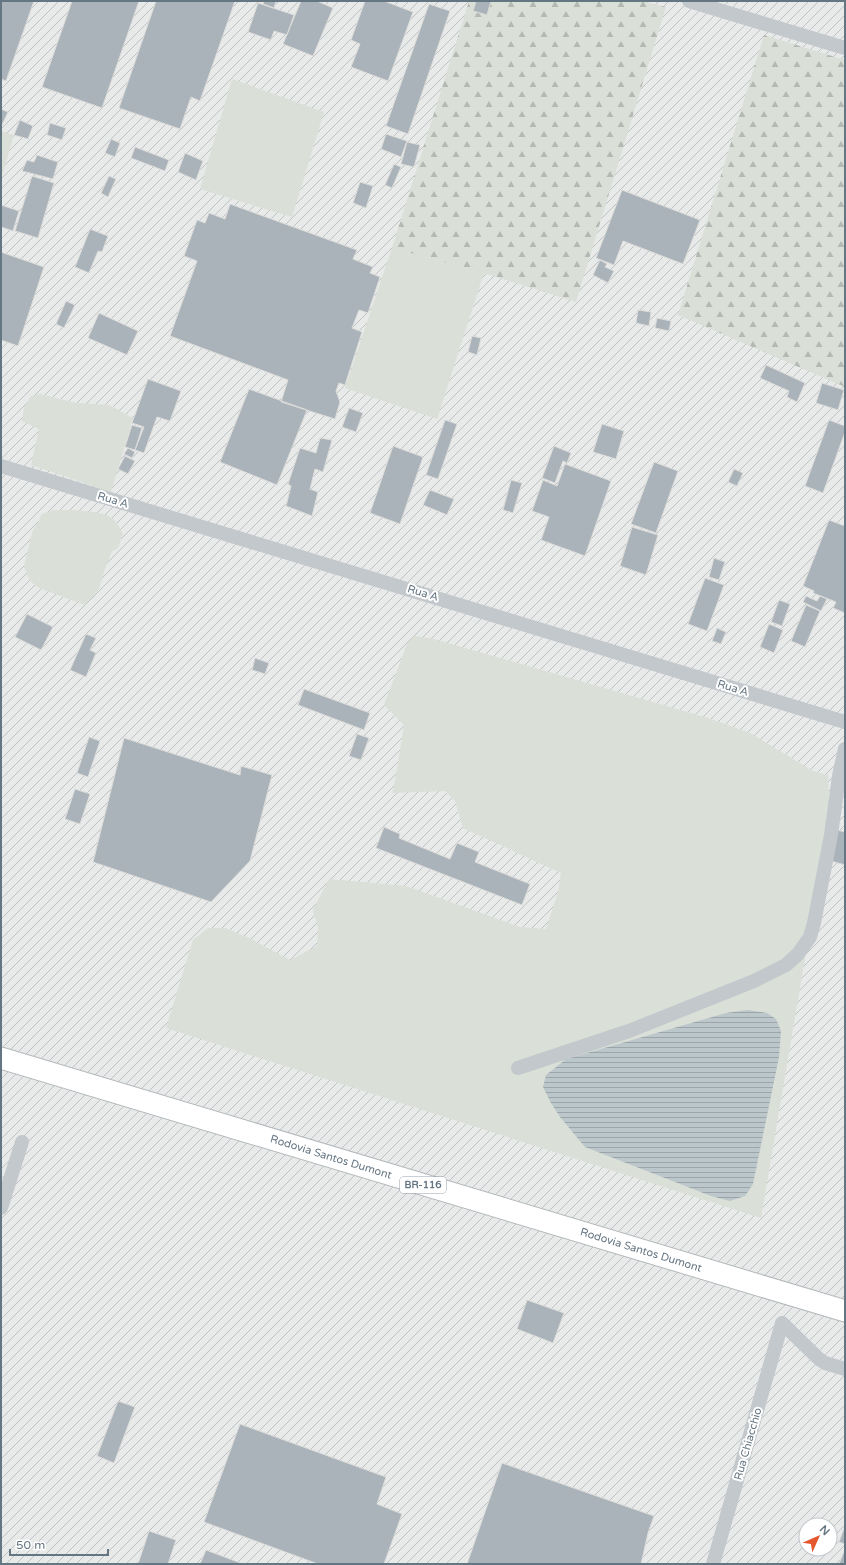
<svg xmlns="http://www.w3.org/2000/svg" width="846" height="1565" font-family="'Varela Round',sans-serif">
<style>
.industrial{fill:url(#industrial-furrows);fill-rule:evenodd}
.green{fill:#dadfd7}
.forest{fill:url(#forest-firs)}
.water{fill:url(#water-rules)}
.building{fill:#aab3b9;stroke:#dcdcda}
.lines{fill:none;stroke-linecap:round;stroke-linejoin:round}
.highway-casing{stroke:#b4b9bd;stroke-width:23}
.minor{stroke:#c3c8cc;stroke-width:14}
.highway{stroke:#fff;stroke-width:21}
.labels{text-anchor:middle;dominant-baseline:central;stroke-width:4;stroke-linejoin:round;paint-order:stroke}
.shield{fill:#fff;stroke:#939fa8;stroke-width:1}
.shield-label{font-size:10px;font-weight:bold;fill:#657683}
.street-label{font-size:11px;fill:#657683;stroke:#fff}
</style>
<defs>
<pattern id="industrial-furrows" width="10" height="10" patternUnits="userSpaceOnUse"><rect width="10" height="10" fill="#e8e9e9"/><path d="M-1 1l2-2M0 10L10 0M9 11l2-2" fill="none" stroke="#c0c1c2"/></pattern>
<pattern id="forest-firs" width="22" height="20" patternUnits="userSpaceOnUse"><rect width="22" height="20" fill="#dadfd7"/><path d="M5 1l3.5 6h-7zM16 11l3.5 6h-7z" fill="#b4b9b4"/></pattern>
<pattern id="water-rules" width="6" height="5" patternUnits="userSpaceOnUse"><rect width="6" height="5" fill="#bbc7cb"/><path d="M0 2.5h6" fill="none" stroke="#9ca6aa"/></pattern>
</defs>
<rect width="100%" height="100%" fill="#fafaf8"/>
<path class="industrial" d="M1,1H845V1564H1ZM806,1525H830V1549H806Z"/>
<path class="green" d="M232,79L324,112L292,217L200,189Z
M1,131L14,135L1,179Z
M392,248L484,273L437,419L345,388Z
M40,394L76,403L109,405L133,418L111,492L31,465L39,429L22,421L24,408L31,396Z
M54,510C68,510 99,510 110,517C116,520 120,528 123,534L118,548L112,551L105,569L99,589L85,605L39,588L30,581L24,567L32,533L42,514Z
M414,636L434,639L708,718L750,733L813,771L828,775L829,795L823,852L761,1218L166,1028L193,940L208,928H225L247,937L290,960L317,946L318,928L313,910L329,879L406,886L520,927L546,929L558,892L561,873L463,828L455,801L445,791L392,793L394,787L404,725L384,705L407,644Z"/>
<path class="forest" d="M469,1H642L666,7L576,302L484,273L392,248Z
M764,35L845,60V387L678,315Z"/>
<path class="water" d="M748,1010L767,1013L776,1019L781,1031L779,1057L753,1184L745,1196L730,1201L711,1196L585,1147L560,1117L551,1103L543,1087L546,1075L566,1059L726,1013Z"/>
<path class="building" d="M1,1H34L6,81L1,79Z
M72,1H139L102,108L42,87Z
M156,1H235L200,101L191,97L180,129L119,108Z
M264,1H276L274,8L263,4Z
M301,1H317L333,8L313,56L283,44Z
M365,1H384L413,12L388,81L351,67L360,44L351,40Z
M476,1H491L487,15L473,11Z
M258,3L294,15L287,35L274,31L271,40L248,32Z
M429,4L450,11L408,134L386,126Z
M1,109L8,112L1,127Z
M20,120L33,126L28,139L14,135Z
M50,123L66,128L62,140L47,135Z
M386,134L407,141L401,157L381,149Z
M111,139L120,143L115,157L105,153Z
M407,142L420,145L414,167L401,164Z
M135,147L169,160L165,171L131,158Z
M185,153L203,161L196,180L178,172Z
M37,155L58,162L53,179L22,171L27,160L34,162Z
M394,164L401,167L392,188L385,185Z
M32,176L54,183L38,238L15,231Z
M109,176L116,179L108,197L101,193Z
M360,182L373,186L366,208L353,203Z
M622,190L700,220L683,264L623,241L614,265L596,258Z
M230,204L357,250L353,259L373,267L370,273L380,277L368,313L359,310L352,328L362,332L345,385L339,383L336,391L340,402L335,419L281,402L288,380L170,336L197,261L184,256L197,220L205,223L209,213L225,219Z
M1,205L19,211L13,231L1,227Z
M90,229L108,236L102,252L98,251L89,273L75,267Z
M1,252L44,267L18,346L1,340Z
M600,260L607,264L605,267L614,271L608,283L593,275Z
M66,301L75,305L64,328L56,324Z
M638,310L651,312L649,326L636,323Z
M99,313L138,331L127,355L88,338Z
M657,318L671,321L669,331L655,328Z
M472,336L481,338L477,355L468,352Z
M766,365L805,383L797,402L787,397L789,391L760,378Z
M148,379L181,391L170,421L157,417L144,453L135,450L144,427L132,423Z
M822,383L844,390L838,410L816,403Z
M249,389L307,410L277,485L220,462Z
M349,408L363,413L356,432L342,427Z
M445,420L457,424L438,479L426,475Z
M829,420L845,426V432L823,493L805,486Z
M602,424L624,431L616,459L593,452Z
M132,425L142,428L135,450L125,447Z
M320,438L332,440L323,472L315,469L310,489L318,492L312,516L286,506L291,486L288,484L300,448L316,453Z
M393,446L423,457L400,524L370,513Z
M554,446L571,453L567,463L563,461L555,483L542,478Z
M128,448L135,452L132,458L124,454Z
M125,456L135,461L128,474L118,469Z
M654,462L678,471L656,533L631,524Z
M565,464L611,481L585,556L541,540L549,517L532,511L543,480L557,486Z
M734,469L743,473L737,486L728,482Z
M511,480L522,483L513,513L503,510Z
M430,490L454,499L447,515L423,505Z
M829,520L845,526V613L833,608L836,602L813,593L814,591L803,586Z
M632,527L658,535L646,575L620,566Z
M714,558L725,562L719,580L709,577Z
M705,578L724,585L707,631L688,624Z
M806,596L817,601L820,596L827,599L821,611L803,602Z
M779,600L790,604L782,626L771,622Z
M806,605L820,611L805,647L791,641Z
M27,614L53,627L41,650L15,637Z
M769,624L783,630L774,653L760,647Z
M717,628L726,632L721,644L712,641Z
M86,634L96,638L90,650L96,653L86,677L70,670Z
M255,658L269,663L265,674L252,670Z
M304,689L370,713L364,730L298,705Z
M357,734L369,738L361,760L349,756Z
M89,737L100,741L88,777L77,773Z
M124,738L240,775L241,766L272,775L250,861L211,902L93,862Z
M75,789L90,794L80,824L65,819Z
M384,827L400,834L399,838L450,859L457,843L479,852L475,862L530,884L522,905L376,848Z
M837,830L845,832V865L831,861Z
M527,1300L564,1313L553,1343L517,1329Z
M118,1401L135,1407L114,1463L97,1456Z
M240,1424L386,1477L377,1504L402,1514L384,1564H318L204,1522Z
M502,1463L654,1516L648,1533L641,1564H467Z
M845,1526V1544L839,1542Z
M149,1531L176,1540L168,1564H138Z
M845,1549V1564H839Z
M206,1550L243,1564H200Z"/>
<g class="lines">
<defs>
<path id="highway" d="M1,1058L845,1311"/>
</defs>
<use href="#highway" class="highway-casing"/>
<path class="minor" d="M689,1L845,48
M1,466L845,722
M518,1068L629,1031L754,981L786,965L798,954L810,937L814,923L831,835L839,776L845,749
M1,1208L22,1142
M713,1564L782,1323L819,1359L825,1363L845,1369"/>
<use href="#highway" class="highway"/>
</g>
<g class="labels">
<rect class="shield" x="400" y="1177" width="46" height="16" rx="3"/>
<g class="shield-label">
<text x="423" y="1185">BR-116</text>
</g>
<g class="street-label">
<text transform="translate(113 500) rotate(17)">Rua A</text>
<text transform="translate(423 593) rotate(17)">Rua A</text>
<text transform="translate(733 688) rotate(17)">Rua A</text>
<text transform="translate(331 1157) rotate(17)">Rodovia Santos Dumont</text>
<text transform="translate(641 1250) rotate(17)">Rodovia Santos Dumont</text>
<text transform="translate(748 1444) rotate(-74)">Rua Chiacchio</text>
</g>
</g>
<rect width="846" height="1565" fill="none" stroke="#657683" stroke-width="4"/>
<g transform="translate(818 1537) rotate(45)"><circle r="19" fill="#ffffff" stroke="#c1c8cd"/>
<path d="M0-3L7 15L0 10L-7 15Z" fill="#e4572e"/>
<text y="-6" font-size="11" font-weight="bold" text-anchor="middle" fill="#657683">N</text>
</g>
<path d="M10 1549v6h98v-6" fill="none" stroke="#657683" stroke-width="2"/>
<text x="16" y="1549" font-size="12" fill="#657683" stroke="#ffffff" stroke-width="3" paint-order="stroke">50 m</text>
</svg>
